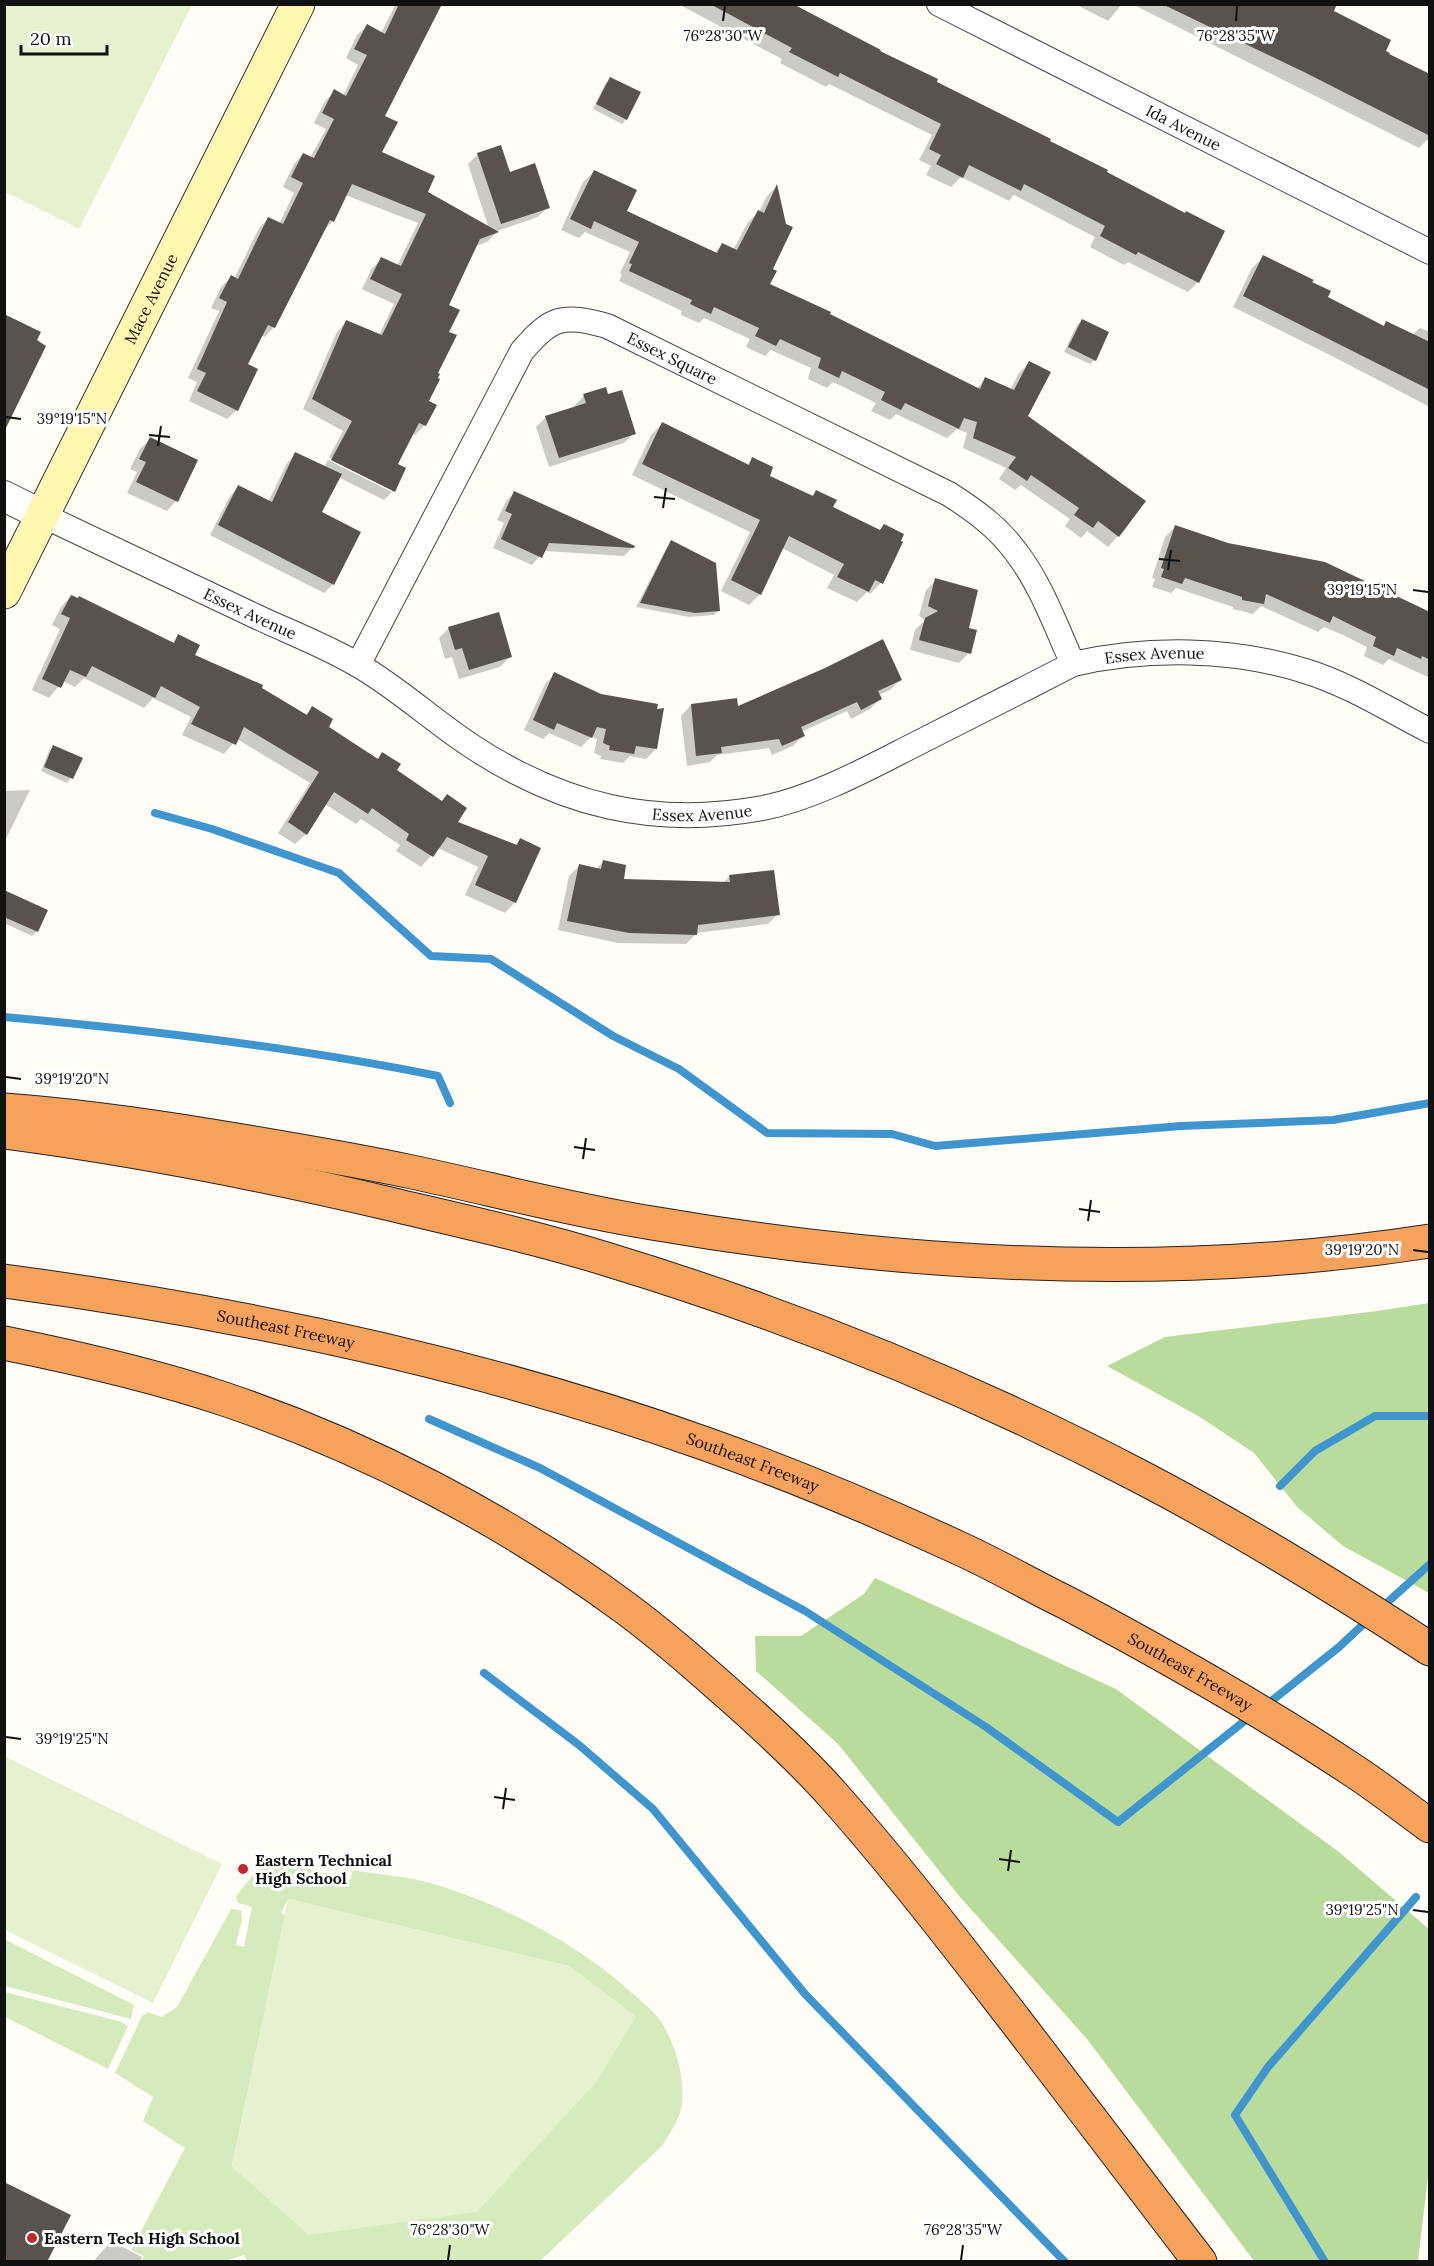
<svg xmlns="http://www.w3.org/2000/svg" width="1434" height="2266" font-family="Lora,serif">
<style>
.green{fill:#d5ebbd;fill-rule:evenodd}
.forest{fill:#b9dc9c}
.pitch{fill:#e6f2cf}
.shadow{fill:#0003}
.lines{fill:none;stroke-linecap:round;stroke-linejoin:round}
.stream{stroke:#3f96cf;stroke-width:8}
.building{fill:#5a524d}
.minor-casing{stroke:#444;stroke-width:26}
.tertiary-casing{stroke:#444;stroke-width:32}
.secondary-casing{stroke:#333;stroke-width:35}
.motorway-casing{stroke:#222;stroke-width:35}
.minor{stroke:#fff;stroke-width:24}
.tertiary{stroke:#fff;stroke-width:30}
.secondary{stroke:#fff6b0;stroke-width:33}
.motorway{stroke:#f5a25d;stroke-width:33}
.ticks{fill:none;stroke:#111;stroke-width:2}
.poi-dot{fill:#c4262e;stroke:#fff;stroke-width:2}
.labels{text-anchor:middle;dominant-baseline:central;stroke-width:6;stroke-linejoin:round;paint-order:stroke}
.street-label{font-size:16px;fill:#111;stroke:#fff}
.poi-label{font-size:16px;font-weight:bold;fill:#111;stroke:#fff;text-anchor:start}
.ticks-label{font-size:15px;text-anchor:middle;fill:#111;stroke:#fff;stroke-width:6;stroke-linejoin:round;paint-order:stroke}
</style>
<rect width="100%" height="100%" fill="#fffdf5"/>
<path class="green" d="M295,1856L310,1860L309,1869L350,1880L353,1870C380,1875 408,1876 434,1884C506,1906 577,1943 632,1993C640,2000 649,2007 656,2015C674,2037 687,2080 681,2109C678,2122 669,2134 662,2146L540,2261L248,2262L244,2255L225,2261L141,2262L144,2256L131,2250L185,2148L143,2121L153,2097L115,2073L142,2016L148,2012L162,2017L177,2007L231,1909L241,1910L242,1919L236,1945L244,1947L252,1907L238,1903L236,1897C251,1875 267,1857 295,1856ZM288,1899L569,1966L636,2017L232,2166L285,1915L281,1913Z
M4,1939L134,2005L131,2019L5,1986Z
M5,1992L122,2022L128,2026L108,2069L5,2017Z"/>
<path class="forest" d="M1429,1303V1593L1343,1546L1297,1507L1254,1453L1200,1417L1107,1366L1165,1337L1377,1311Z
M875,1578L1116,1689L1339,1852L1429,1929L1430,2159L1418,2261H1254L1087,2039L960,1897L838,1744L756,1671L755,1636H801L864,1594Z"/>
<path class="pitch" d="M4,5H192L79,229L5,192Z
M4,1756L222,1864L153,2003L5,1930Z
M288,1899L569,1966L636,2017L597,2081L477,2212L309,2235L232,2167Z"/>
<path class="shadow" d="M396,4H441L383,117L380,153L426,192L489,229L468,164L478,154L509,174L548,207L538,217L494,232L496,233L487,242L476,246L447,306V332L427,402L425,425L415,435L412,433L396,465L393,491L384,500L338,477L320,513L333,584L324,593L210,535L230,496L239,487L268,502L287,463L296,454L324,467L328,460L392,492V489L329,457L343,431L303,409L337,332L346,322L379,335L394,304L362,289L372,268L382,259L397,266L418,223L345,195L333,221L323,231L274,327L265,337L261,335L246,365L237,410L227,419L189,401L197,382L188,378L219,311L211,308L221,287L231,277L234,279L259,228L268,219L279,224L294,193L283,187L294,164L303,154L310,158L326,129L314,123L325,101L335,91L343,96L358,65L346,58L357,35L367,26L381,33Z
M678,4H793L1105,173L1198,282L1188,292L1128,262L1124,265L1090,247L1095,237L1014,195L1009,201L961,177L951,187L926,175L931,166L919,160L932,135L829,84L826,87L780,63L782,59Z
M1075,4H1122L1108,21Z
M1132,4H1332V12L1384,51L1430,76V141L1427,140L1419,148Z
M610,79L626,119L622,124L593,109L605,84Z
M594,172L625,212L714,253L722,245L733,250L748,222L759,212L767,196L776,187L771,269L768,285L976,389L986,379L1010,390L1019,373L1029,363L1027,417L1118,536L1108,547L1087,531L1081,538L1065,526L1070,519L1021,485L1015,490L999,479L1006,468L963,448L967,433L957,429L947,438L896,414L890,420L871,411L876,403L833,382L827,388L808,379L811,368L771,350L765,356L746,347L750,339L704,318L699,323L681,315L682,311L619,281L622,275L620,273L630,252L585,232L579,238L561,230L583,182Z
M1263,257L1310,283L1326,298L1382,327L1386,323L1412,335L1420,328L1430,332V407L1330,355L1233,307L1252,268Z
M1082,321L1095,360L1090,364L1064,352L1077,325Z
M584,396H607L634,433L624,443L549,467L536,427L546,417L575,408L574,406Z
M662,424L747,465L753,459L768,477L811,497L816,492L831,508L878,531L884,526L881,583L870,594L867,592L857,602L827,588L834,575L782,548L760,594L749,605L721,591L750,532L632,475L651,435Z
M150,439L176,501L167,511L127,493L137,472L130,469L140,449Z
M514,493L633,547L624,556L544,551L532,565L493,548L504,523L497,520L506,501Z
M1175,527L1430,615V678L1389,659L1383,665L1364,656L1367,647L1343,635L1324,627L1318,632L1261,606L1253,614L1233,609V607L1176,588L1171,593L1152,587L1155,579L1152,578L1165,537Z
M672,542L719,610L714,615L689,617L636,607L667,547Z
M936,580L967,629L969,653L959,663L910,650L915,630L925,620L919,616L926,590Z
M71,596L172,643L179,636L193,655L260,688L305,715L312,708L327,727L377,760L382,754L395,771L455,823L515,845L520,840L515,902L505,913L465,895L478,867L438,848L421,867L396,851L400,845L361,819L356,824L325,804L306,834L295,844L278,833L310,783L237,739L224,754L182,735L191,717L153,698L144,708L84,678L75,687L63,681L49,698L32,690L60,629L52,625L61,607Z
M449,628L510,657L500,667L459,679L452,657L445,659L439,638Z
M555,674L656,749L646,759L630,756L623,763L600,759L601,756L594,753L597,739L591,737L581,747L549,733L543,739L524,730L545,684Z
M900,680L890,690L879,695L880,699L870,709L851,719L847,711L801,732L803,736L793,746L772,755L769,748L717,755L710,762L687,766L681,716L691,705L737,708Z
M54,746L71,778L67,783L41,771L49,751Z
M30,790L5,841L4,842V791Z
M603,862L622,880L723,883L729,877L778,914L768,924L697,933L686,944L618,943L558,930L569,876L579,866L596,869Z
M4,898L46,911L37,931L32,936L4,923Z
M111,2241L142,2257L140,2262H93Z"/>
<g class="lines">
<path class="stream" d="M155,813L212,829L339,873L431,956L491,959L613,1036L679,1069L767,1133L892,1134L935,1146L1181,1126L1333,1120L1430,1103
M4,1017C149,1030 296,1047 438,1076L450,1103
M429,1419L540,1468L805,1611L986,1727L1118,1822L1252,1715
M1280,1486L1315,1451L1375,1416H1430
M1380,1609L1430,1564
M484,1673L579,1745L653,1809L805,1994L1065,2262
M1265,1706L1339,1647L1370,1618
M1325,2262L1235,2115L1268,2067L1416,1897"/>
</g>
<path class="building" d="M399,4H442L385,116L398,122L382,152L435,176L428,192L499,232L480,239L449,305L460,310L449,332L457,335L438,373L440,374L438,378L440,379L429,401L437,405L426,426L419,423L398,464L406,468L395,492L331,460L352,421L312,399L346,320L382,335L402,294L370,279L381,257L401,266L426,214L352,184L334,222L330,220L275,328L268,325L248,364L258,369L238,411L197,391L206,373L197,369L227,302L219,298L231,275L238,279L268,217L283,224L303,183L291,177L303,153L314,158L334,119L322,113L334,89L346,96L367,55L354,49L367,24L385,34Z
M710,4H793L881,50L880,51L938,79L937,82L1051,139L1050,141L1108,170L1107,172L1185,213L1186,211L1225,231L1199,283L1138,252L1136,255L1100,236L1105,226L1024,184L1021,191L969,165L963,178L936,164L941,155L929,149L941,124L840,73L838,77L789,52L792,48Z
M1162,4H1337L1334,11L1391,40L1386,51L1390,53L1389,54L1430,74V136L1306,73Z
M610,77L641,92L627,120L596,104Z
M501,145L510,172L535,163L550,208L501,224L477,153Z
M594,170L637,190L627,211L717,253L722,243L737,250L758,210L764,213L777,184L786,224L793,227L773,269L777,271L770,284L831,312L830,314L980,389L985,377L1014,390L1029,361L1051,372L1028,416L1146,501L1119,537L1098,521L1093,528L1074,515L1079,508L1031,475L1027,481L1008,468L1016,457L973,438L977,422L964,418L959,429L905,403L901,410L881,400L885,392L842,371L839,378L818,368L821,358L780,339L776,346L755,336L759,328L714,307L711,314L690,304L692,300L629,271L632,264L629,263L639,242L594,221L591,229L570,219Z
M1263,255L1314,280L1312,282L1331,291L1328,297L1384,326L1386,321L1430,342V390L1243,296Z
M4,314L41,332L37,340L46,346L4,432Z
M1082,319L1109,332L1096,361L1068,347Z
M606,387L608,394L622,390L636,434L559,458L545,416L586,403L583,394Z
M662,422L749,465L752,457L773,467L770,476L813,496L816,490L837,500L833,507L880,530L884,524L904,534L901,541L903,542L883,584L875,580L869,592L837,577L844,564L789,536L761,595L731,580L760,520L642,464Z
M150,437L198,460L178,502L136,482L146,462L139,459Z
M295,452L342,474L322,512L361,532L334,585L218,525L238,485L272,502Z
M514,491L635,546L634,548L549,543L542,558L501,539L512,514L505,511Z
M1175,525L1228,543L1325,562L1430,612V660L1422,656L1421,659L1397,648L1394,656L1373,646L1376,637L1353,626L1333,616L1330,623L1266,594L1264,604L1242,600V597L1185,578L1182,584L1161,577L1164,569L1161,568Z
M671,540L716,563L720,611L695,613L640,603Z
M935,578L978,590L969,628L977,630L971,654L919,640L925,618L938,611L928,606Z
M71,595L78,598L79,596L174,643L178,634L200,645L195,655L263,685L262,688L307,715L312,706L333,719L329,727L378,759L382,752L401,764L397,770L442,801L447,794L467,808L458,822L517,845L520,838L541,848L516,903L475,885L488,856L447,837L433,857L406,840L409,834L372,808L368,814L334,792L307,835L288,822L319,772L244,727L236,745L191,724L200,707L161,686L155,698L92,666L86,677L70,670L61,688L42,679L70,618L61,614Z
M499,612L512,657L469,670L462,648L455,650L448,627Z
M883,639L902,680L878,691L882,699L861,710L857,702L801,727L805,736L782,746L779,739L721,747L722,753L696,756L691,704L737,698L738,706L825,668Z
M554,672L601,694L658,704L657,709L664,708L657,749L636,746L634,754L609,750L610,746L603,743L606,729L597,727L592,738L557,723L554,730L533,720Z
M53,745L83,758L73,779L44,767Z
M603,860L626,865L624,879L730,882L729,875L774,870L780,915L698,925L697,935L629,933L567,921L579,864L601,869Z
M4,890L48,910L38,932L4,917Z
M4,2182L71,2215L47,2262H4Z"/>
<g class="lines">
<defs>
<g id="minor">
<path id="s1" d="M939,4L1430,252"/>
<path id="s2" d="M44,516C114,549 185,583 255,616C289,632 326,646 358,665C398,688 432,720 470,745C562,806 654,828 763,808C813,798 865,770 910,747C965,719 1019,692 1073,664C1148,647 1232,648 1305,671C1348,684 1389,710 1430,731"/>
<path id="s3" d="M358,665L522,351C552,316 563,314 607,326L949,494C974,510 998,527 1016,552C1041,584 1056,627 1073,664"/>
</g>
<path id="tertiary" d="M4,496L44,516"/>
<g id="secondary">
<path id="s4" d="M4,592L298,4"/>
</g>
<g id="motorway">
<path d="M4,1110C74,1115 144,1125 212,1136C279,1147 346,1158 412,1172C492,1189 571,1210 652,1223C908,1267 1172,1281 1430,1241"/>
<path d="M4,1132C134,1149 262,1174 390,1204C462,1221 535,1237 606,1259C787,1314 971,1388 1139,1476C1239,1528 1335,1587 1430,1649"/>
<path id="s5" d="M4,1281C242,1313 480,1363 706,1444C793,1475 879,1511 963,1550C998,1566 1032,1586 1067,1603C1165,1655 1262,1710 1354,1771C1380,1788 1405,1808 1430,1826"/>
<path d="M4,1343C78,1358 153,1375 224,1399C364,1446 505,1519 624,1607C662,1635 697,1666 732,1697C767,1728 802,1760 833,1795C897,1867 956,1944 1015,2020C1076,2100 1138,2181 1200,2262"/>
</g>
</defs>
<use href="#minor" class="minor-casing"/>
<use href="#tertiary" class="tertiary-casing"/>
<use href="#secondary" class="secondary-casing"/>
<use href="#motorway" class="motorway-casing"/>
<use href="#minor" class="minor"/>
<use href="#tertiary" class="tertiary"/>
<use href="#secondary" class="secondary"/>
<use href="#motorway" class="motorway"/>
</g>
<path class="ticks" d="M723,21L725,6M1236,21L1237,6M6,417L21,419M149,435L170,437M158,446L161,426M654,497L675,499M663,508L666,488M1159,559L1180,561M1168,570L1171,550M1413,590L1428,592M6,1077L21,1079M574,1147L595,1150M583,1159L586,1138M1079,1209L1100,1212M1088,1221L1091,1200M1413,1250L1428,1252M6,1737L21,1739M494,1797L515,1800M503,1809L506,1788M999,1859L1020,1862M1008,1871L1011,1850M1413,1910L1428,1912M448,2260L450,2245M961,2260L963,2245"/>
<g class="poi-dot">
<circle cx="243" cy="1869" r="6"/>
<circle cx="32" cy="2238" r="6"/>
</g>
<g class="labels">
<g class="street-label">
<text stroke="none"><textPath href="#s1" startOffset="274">Ida Avenue</textPath></text>
<text stroke="none"><textPath href="#s4" startOffset="328">Mace Avenue</textPath></text>
<text stroke="none"><textPath href="#s3" startOffset="524">Essex Square</textPath></text>
<text stroke="none"><textPath href="#s2" startOffset="228">Essex Avenue</textPath></text>
<text stroke="none"><textPath href="#s2" startOffset="1218">Essex Avenue</textPath></text>
<text stroke="none"><textPath href="#s2" startOffset="732">Essex Avenue</textPath></text>
<text stroke="none"><textPath href="#s5" startOffset="286">Southeast Freeway</textPath></text>
<text stroke="none"><textPath href="#s5" startOffset="772">Southeast Freeway</textPath></text>
<text stroke="none"><textPath href="#s5" startOffset="1258">Southeast Freeway</textPath></text>
</g>
<g class="poi-label">
<text x="255" y="1860">Eastern Technical<tspan x="255" dy="18">High School</tspan></text>
<text x="44" y="2238">Eastern Tech High School</text>
</g>
</g>
<g class="ticks-label">
<text x="723" y="41">76°28'30"W</text>
<text x="1236" y="41">76°28'35"W</text>
<text x="72" y="424">39°19'15"N</text>
<text x="1362" y="595">39°19'15"N</text>
<text x="72" y="1084">39°19'20"N</text>
<text x="1362" y="1255">39°19'20"N</text>
<text x="72" y="1744">39°19'25"N</text>
<text x="1362" y="1915">39°19'25"N</text>
<text x="450" y="2235">76°28'30"W</text>
<text x="963" y="2235">76°28'35"W</text>
</g>
<rect width="1434" height="2266" fill="none" stroke="#111111" stroke-width="12"/>
<path d="M21 45v9h86v-9" fill="none" stroke="#111111" stroke-width="3"/>
<text x="30" y="45" font-size="18" fill="#111111" stroke="#ffffff" stroke-width="4.5" paint-order="stroke">20 m</text>
</svg>
